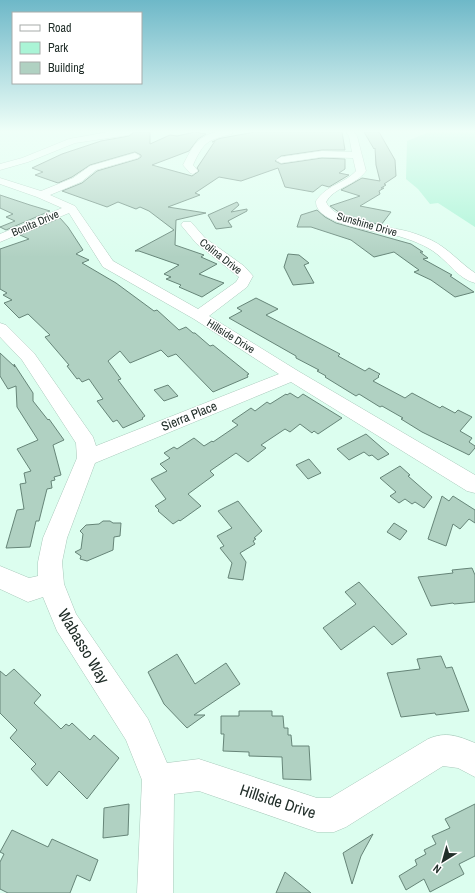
<svg xmlns="http://www.w3.org/2000/svg" width="475" height="893" font-family="'Archivo Narrow',sans-serif">
<style>
.green{fill:#aaf4d6}
.building{fill:#b0d1c2;stroke:#668578}
.lines{fill:none;stroke-linecap:round;stroke-linejoin:round}
.minor-casing{stroke:#a9c9bb;stroke-width:1}
.minor{fill:#fff;fill-rule:evenodd}
.labels{text-anchor:middle;dominant-baseline:central;stroke-width:3;stroke-linejoin:round;paint-order:stroke}
.far-street-label{font-size:11px;fill:#222f2a;stroke:#fff}
.street-label{font-size:13px;fill:#222f2a;stroke:#fff}
.near-street-label{font-size:16px;fill:#222f2a;stroke:#fff}
</style>
<rect width="100%" height="100%" fill="#dcfeef"/>
<path class="green" d="M429,132H475V227L438,203L430,204L418,189L406,179L407,141Z"/>
<path class="building" d="M134,132H150V144L170,135L177,136L195,132L206,134L198,139L189,151L152,165L192,176L199,171L197,168L215,141L212,142L218,139L222,138L255,132H342L345,150H322L281,156L275,161L281,164L322,158L345,159V169L339,173L349,175L329,187L322,185L313,192L285,187L278,168L241,181L219,177L195,193L200,195L168,207L206,213L176,220L175,245L204,255L201,257L217,264L199,274L224,283L202,297L179,287L181,285L166,279L171,277L164,274L179,265L139,251H135L174,230L149,211L140,207L136,209L118,202L107,207L62,191L82,183L97,171L138,159L141,157V155L135,152L90,165L72,177L58,183L35,175L43,172L32,168L62,154L101,141L129,136Z
M364,132H379L395,160L396,176L384,184L386,185L381,188H384L379,191L380,194L360,206L391,212L381,225L349,217L340,213L330,206L360,196L341,190L362,178L380,181L376,165L375,148L374,149Z
M0,195L30,205L50,211L6,230L0,227L15,221L6,217L13,214L0,208Z
M237,202L239,205L231,212L247,209V211L228,221L232,227L216,229L208,215Z
M317,210L325,217L336,223L411,244L423,252H420L428,258L423,259L452,275L450,276L474,292L455,297L431,280L414,272L419,270L394,252L374,257L351,240L311,227H297L301,215Z
M60,218L68,227L83,250L76,254L89,260L82,263L116,283L154,311L157,310L179,330L186,327L193,333H195L210,346L213,345L249,374L247,375L248,377L213,392L176,354L168,357L161,350L130,363L120,351L108,361L121,379L118,380L145,416L142,418L143,419L123,428L117,420L113,422L97,401L103,399L89,379L82,382L79,378L77,379L67,366L69,365L45,337L50,335L28,314L19,318L4,303L12,300L3,295L7,293L0,289V249L29,239L20,235Z
M288,254L299,255L309,263L304,265L314,283L293,285L284,267Z
M256,298L278,309L266,315L340,354L338,356L365,371L369,368L380,374L378,376L379,377L373,381L405,398L412,393L440,408L442,406L455,413L458,410L472,417L460,431L472,438L469,442L475,446V448L469,455L422,432L401,419L403,418L382,406L380,407L359,394L356,396L325,377L326,376L317,371L319,370L296,358V356L229,318L242,311L237,308Z
M0,353L15,367L14,364L33,393V401L48,420L49,419L64,440L53,445L61,475L54,477L55,480L51,481L52,488L47,489L39,521H36L30,547L6,548L17,510L24,509L20,484L26,483L24,473L31,471L17,449L38,440L17,407L16,386L8,389L0,376Z
M168,385L178,396L164,401L154,390Z
M290,393L298,398L303,394L342,418L318,434L314,431L312,433L300,424L290,432L285,429L261,445L266,448L248,462L236,453L210,471L214,475L188,494L201,506L180,521L179,520L173,524L158,511L159,510L155,506L166,499L151,479L167,471L160,464L170,458L164,453L174,447L177,449L194,438L204,446L212,441L213,442L238,425L232,421L251,408L255,411L267,402L270,404L286,394L287,395Z
M366,434L389,454L378,460L372,455L369,456L364,452L349,460L337,449Z
M309,459L321,473L308,479L296,465Z
M400,466L410,475L408,476L432,497L424,508L415,502L412,504L405,499L399,503L390,496L396,492L380,478Z
M442,496L449,501L453,496L475,510V523L469,519L460,529L453,524L446,546L428,539Z
M238,501L262,531L254,538L256,539L253,541L255,544L240,553L246,562L243,580L228,578L232,563L220,548L224,546L217,536L232,528L218,511Z
M103,521H110L113,523H121L120,536L114,537L113,550L87,561L80,559L81,556L75,552L81,549L83,534L80,531L86,525L99,524Z
M394,523L407,531L400,540L387,532Z
M472,568L475,575V602L454,604L453,603L431,606L418,577L453,573L452,570Z
M359,582L407,634L392,645L374,626L341,650L323,628L356,604L345,592Z
M177,654L195,684L226,663L240,684L194,715H205L187,728L164,704L148,672Z
M441,656L446,668L452,667L469,711L436,715L435,713L401,717L387,673L420,669L417,659Z
M14,669L41,695L34,703L61,729L66,724L69,726L72,723L90,740L94,735L119,758L87,799L59,771L47,786L31,769L36,764L10,738L17,730L0,713V671L6,676Z
M239,711H272V716H283L284,728H288V735H291L292,746H309L311,780L283,779L282,757L249,756V752L223,751L224,734H221V716H239Z
M129,804L128,835L103,838L104,808Z
M475,804V856L459,864L464,874L430,892L424,879L406,890L399,876L417,865L415,860L426,854L424,850L436,844L432,836L450,828L445,819Z
M12,830L48,847L52,839L98,860L90,881L77,875L70,893H8L0,889V862L4,854L0,852Z
M373,834L361,856L352,884L343,853Z
M285,872L311,893H276Z"/>
<g class="lines">
<defs>
<path id="minor" d="M108,132H133L129,135L75,143L28,162L0,170V164L22,158L69,139Z
M216,132H233L232,134C208,140 204,141 193,165L198,171L193,174L190,173L183,165C192,148 196,137 216,132Z
M346,132H354L357,136L366,171C355,186 334,187 326,202C335,222 382,226 402,230C412,232 422,236 431,240C448,248 460,263 475,273V283C459,279 449,263 437,254C426,245 411,240 398,236C381,232 314,225 316,201C326,185 344,184 356,171L353,158L322,157L281,163L276,160L281,157L322,151L352,152L349,136Z
M135,153L140,156L138,158L96,170L81,182L50,195L75,206L113,261L198,309L236,282L239,277L196,243L181,225L183,222H191L205,238L244,266L253,276L247,287L209,316L298,371L475,475V493L467,491L291,382L95,463L67,538L62,562L64,584L76,614L148,719L167,763L199,759L317,798H330L428,739C446,731 458,736 475,743V777L458,768L443,766L346,827L334,832H317L199,791L174,794L173,893H137L142,780L126,740L57,631L43,597L28,602L0,589V566L29,578L38,576V562L43,538L77,458L76,443L22,360L0,337V323L6,325L34,353L93,437L96,446L279,374L194,319L103,267L69,213L0,242V234L62,208L37,197L0,184V178L41,191L73,178L90,166Z"/>
</defs>
<use href="#minor" class="minor-casing"/>
<use href="#minor" class="minor"/>
</g>
<linearGradient id="sky" x2="0" y2="1"><stop stop-color="#6eb8c8"/><stop offset="0.51" stop-color="#effff8"/><stop offset="1" stop-color="#effff8" stop-opacity="0"/></linearGradient>
<rect width="475" height="257" fill="url(#sky)"/>
<g class="labels">
<g class="far-street-label">
<text transform="translate(35 223) rotate(-23)">Bonita Drive</text>
<text transform="translate(367 224) rotate(16)">Sunshine Drive</text>
<text transform="translate(221 256) rotate(38)">Colina Drive</text>
<text transform="translate(231 336) rotate(32)">Hillside Drive</text>
</g>
<g class="street-label">
<text transform="translate(189 416) rotate(-22)">Sierra Place</text>
</g>
<g class="near-street-label">
<text transform="translate(84 646) rotate(59)">Wabasso Way</text>
<text transform="translate(278 801) rotate(18)">Hillside Drive</text>
</g>
</g>
<rect x="12" y="12" width="130" height="72" fill="#ffffff" stroke="#a7acaa"/>
<rect x="20" y="25" width="20" height="6" fill="#ffffff" stroke="#a7acaa"/>
<text x="48" y="32" font-size="12" fill="#222f2a">Road</text>
<rect x="20" y="42" width="20" height="12" fill="#aaf4d6" stroke="#a7acaa"/>
<text x="48" y="52" font-size="12" fill="#222f2a">Park</text>
<rect x="20" y="62" width="20" height="12" fill="#b0d1c2" stroke="#a7acaa"/>
<text x="48" y="72" font-size="12" fill="#222f2a">Building</text>
<g transform="translate(443 861) rotate(217)" stroke="#ffffff" stroke-width="3" paint-order="stroke">
<path d="M0-3L7 15L0 10L-7 15Z" fill="#222f2a"/>
<text y="-6" font-size="11" font-weight="bold" text-anchor="middle" fill="#222f2a">N</text>
</g>
</svg>
